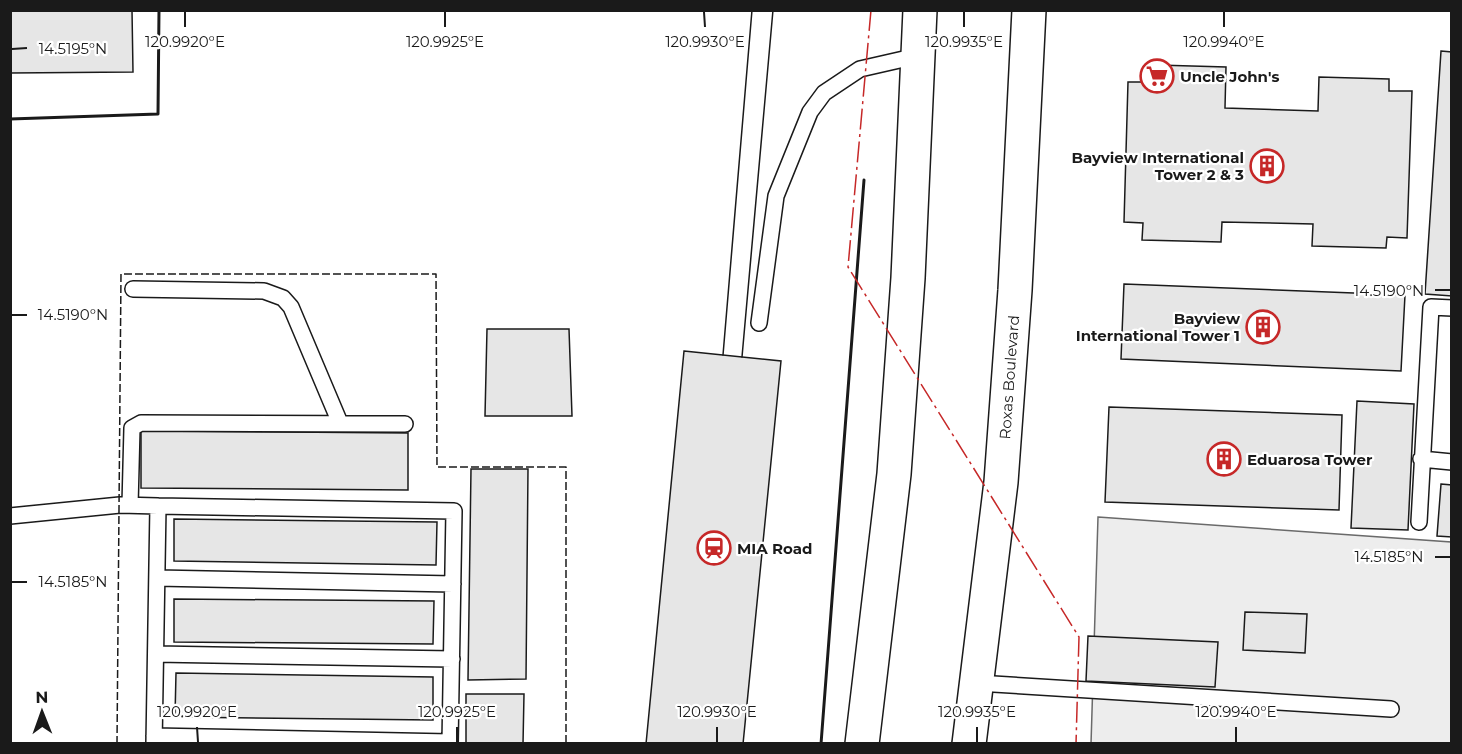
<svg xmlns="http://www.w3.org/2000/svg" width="1462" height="754" font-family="Montserrat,sans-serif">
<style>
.built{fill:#ededed;stroke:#6a6a6a;stroke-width:1.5}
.building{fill:#e6e6e6;stroke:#1a1a1a;stroke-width:1.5}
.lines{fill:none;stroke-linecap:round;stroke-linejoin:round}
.service-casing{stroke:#1a1a1a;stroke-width:18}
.trunk-casing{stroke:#1a1a1a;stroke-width:36}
.service{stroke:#fff;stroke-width:15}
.trunk{stroke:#fff;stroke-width:33}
.tram{stroke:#1a1a1a;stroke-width:1.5}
.fence{stroke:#1a1a1a;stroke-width:1.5;stroke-dasharray:8 3;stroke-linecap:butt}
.wall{stroke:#1a1a1a;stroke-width:3}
.power{stroke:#c62828;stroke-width:1.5;stroke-dasharray:21 4.5 3 4.5;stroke-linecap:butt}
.ticks{fill:none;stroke:#1a1a1a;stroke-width:2}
.labels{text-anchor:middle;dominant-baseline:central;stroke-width:4.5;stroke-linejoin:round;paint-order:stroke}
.poi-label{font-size:15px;font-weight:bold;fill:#1a1a1a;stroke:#fff;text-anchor:start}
.street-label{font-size:15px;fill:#1a1a1a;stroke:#fff}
.ticks-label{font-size:15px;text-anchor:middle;fill:#1a1a1a;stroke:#fff;stroke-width:4.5;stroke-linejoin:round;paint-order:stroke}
</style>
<rect width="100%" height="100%" fill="#fff"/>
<path class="built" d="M1098,517L1451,542V743L1091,744Z"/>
<path class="building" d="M10,10H132L133,72L10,73Z
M1441,51L1452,52V296L1425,294Z
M1157,65L1226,67L1225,108L1318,111L1319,77L1389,79V91H1412L1407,238L1387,237L1386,248L1312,246L1313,224L1222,222L1221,242L1142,240L1143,223L1124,222L1128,82H1156Z
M1124,284L1405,295L1401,371L1121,359Z
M487,329H569L572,416H485Z
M684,351L781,361L743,744H646Z
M1357,401L1414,404L1408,530L1351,528Z
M1109,407L1342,415L1339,510L1105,502Z
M141,431L408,433V490L141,488Z
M471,469H528L526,679L468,680Z
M1441,484L1452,485V537L1437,536Z
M174,519L437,522L436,565L174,561Z
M174,599L434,601L433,644L174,642Z
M1245,612L1307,614L1305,653L1243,650Z
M1088,636L1218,642L1215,687L1086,681Z
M176,673L433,677V720L175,717Z
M466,694H524L523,744H466Z"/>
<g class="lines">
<defs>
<path id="service" d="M133,289L264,291L283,298L291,307L340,423
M759,323L776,196L810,112L824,93L860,69L917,56
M1421,459L1452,462
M130,505L132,428L141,423L405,424
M10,516L120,505L158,506
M1419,522L1431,307L1452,308
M157,578L453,584
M156,654L452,659
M977,683L1391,709
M154,736L450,742
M154,744L158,506L454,511L450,744"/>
<g id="trunk">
<path d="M862,744L894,474L908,278L920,10"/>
<path id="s1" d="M969,744L1001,482L1015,290L1029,10"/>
</g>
</defs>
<use href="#service" class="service-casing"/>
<use href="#trunk" class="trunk-casing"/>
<use href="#service" class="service"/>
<use href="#trunk" class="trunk"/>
<path class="tram" d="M723,355L752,10
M742,357L773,10"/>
<path class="fence" d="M117,744L121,274H436L437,467H566V744"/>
<path class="wall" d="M10,119L158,114L159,10
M821,744L864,180"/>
<path class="power" d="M871,10L848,267L1079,637L1076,744"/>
</g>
<path class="ticks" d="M185,12V27M445,12V27M704,12L705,27M964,12V27M1224,12V27M12,49L27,48M1435,290H1450M12,315H27M1435,557H1450M12,582H27M197,727L198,742M457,727V742M717,727V742M977,727V742M1236,727V742"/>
<defs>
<symbol id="supermarket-ring" viewBox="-11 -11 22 22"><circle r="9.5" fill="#fff" stroke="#c62828" stroke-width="1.5"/><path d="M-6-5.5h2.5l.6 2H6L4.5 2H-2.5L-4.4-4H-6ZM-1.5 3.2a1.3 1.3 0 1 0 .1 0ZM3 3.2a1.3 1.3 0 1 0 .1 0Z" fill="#c62828"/></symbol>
<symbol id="building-ring" viewBox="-11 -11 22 22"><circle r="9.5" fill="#fff" stroke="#c62828" stroke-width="1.5"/><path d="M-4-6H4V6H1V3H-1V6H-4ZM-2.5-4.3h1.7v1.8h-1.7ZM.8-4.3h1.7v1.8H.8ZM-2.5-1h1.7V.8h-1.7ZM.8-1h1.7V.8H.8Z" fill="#c62828"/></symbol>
<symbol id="station-ring" viewBox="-11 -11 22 22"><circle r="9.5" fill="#fff" stroke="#c62828" stroke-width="1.5"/><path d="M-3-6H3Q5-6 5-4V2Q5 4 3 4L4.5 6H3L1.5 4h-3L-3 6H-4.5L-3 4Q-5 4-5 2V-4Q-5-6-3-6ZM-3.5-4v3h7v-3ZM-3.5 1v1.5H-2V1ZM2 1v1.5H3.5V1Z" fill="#c62828"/></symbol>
</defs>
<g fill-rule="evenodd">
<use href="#supermarket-ring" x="1138" y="57" width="38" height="38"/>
<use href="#building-ring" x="1248" y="147" width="38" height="38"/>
<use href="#building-ring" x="1244" y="308" width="38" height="38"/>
<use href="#building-ring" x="1205" y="440" width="38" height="38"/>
<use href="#station-ring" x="695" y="529" width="38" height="38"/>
</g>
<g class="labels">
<g class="poi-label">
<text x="1180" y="76">Uncle John's</text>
<text x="1244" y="157" text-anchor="end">Bayview International<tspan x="1244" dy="17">Tower 2 &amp; 3</tspan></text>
<text x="1240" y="318" text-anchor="end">Bayview<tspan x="1240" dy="17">International Tower 1</tspan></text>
<text x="1247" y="459">Eduarosa Tower</text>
<text x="737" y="548">MIA Road</text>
</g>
<g class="street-label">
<text stroke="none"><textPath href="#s1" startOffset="369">Roxas Boulevard</textPath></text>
</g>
</g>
<g class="ticks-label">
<text x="185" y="47">120.9920°E</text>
<text x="445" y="47">120.9925°E</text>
<text x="705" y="47">120.9930°E</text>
<text x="964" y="47">120.9935°E</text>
<text x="1224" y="47">120.9940°E</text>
<text x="73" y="54">14.5195°N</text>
<text x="1389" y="296">14.5190°N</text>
<text x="73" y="320">14.5190°N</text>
<text x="1389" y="562">14.5185°N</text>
<text x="73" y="587">14.5185°N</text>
<text x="197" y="717">120.9920°E</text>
<text x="457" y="717">120.9925°E</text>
<text x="717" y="717">120.9930°E</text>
<text x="977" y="717">120.9935°E</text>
<text x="1236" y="717">120.9940°E</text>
</g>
<rect width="1462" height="754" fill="none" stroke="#1a1a1a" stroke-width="24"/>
<g transform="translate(42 712) rotate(359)" stroke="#ffffff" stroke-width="4.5" paint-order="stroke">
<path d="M0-4.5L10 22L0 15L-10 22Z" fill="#1a1a1a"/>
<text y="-9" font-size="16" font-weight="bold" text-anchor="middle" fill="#1a1a1a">N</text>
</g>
</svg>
